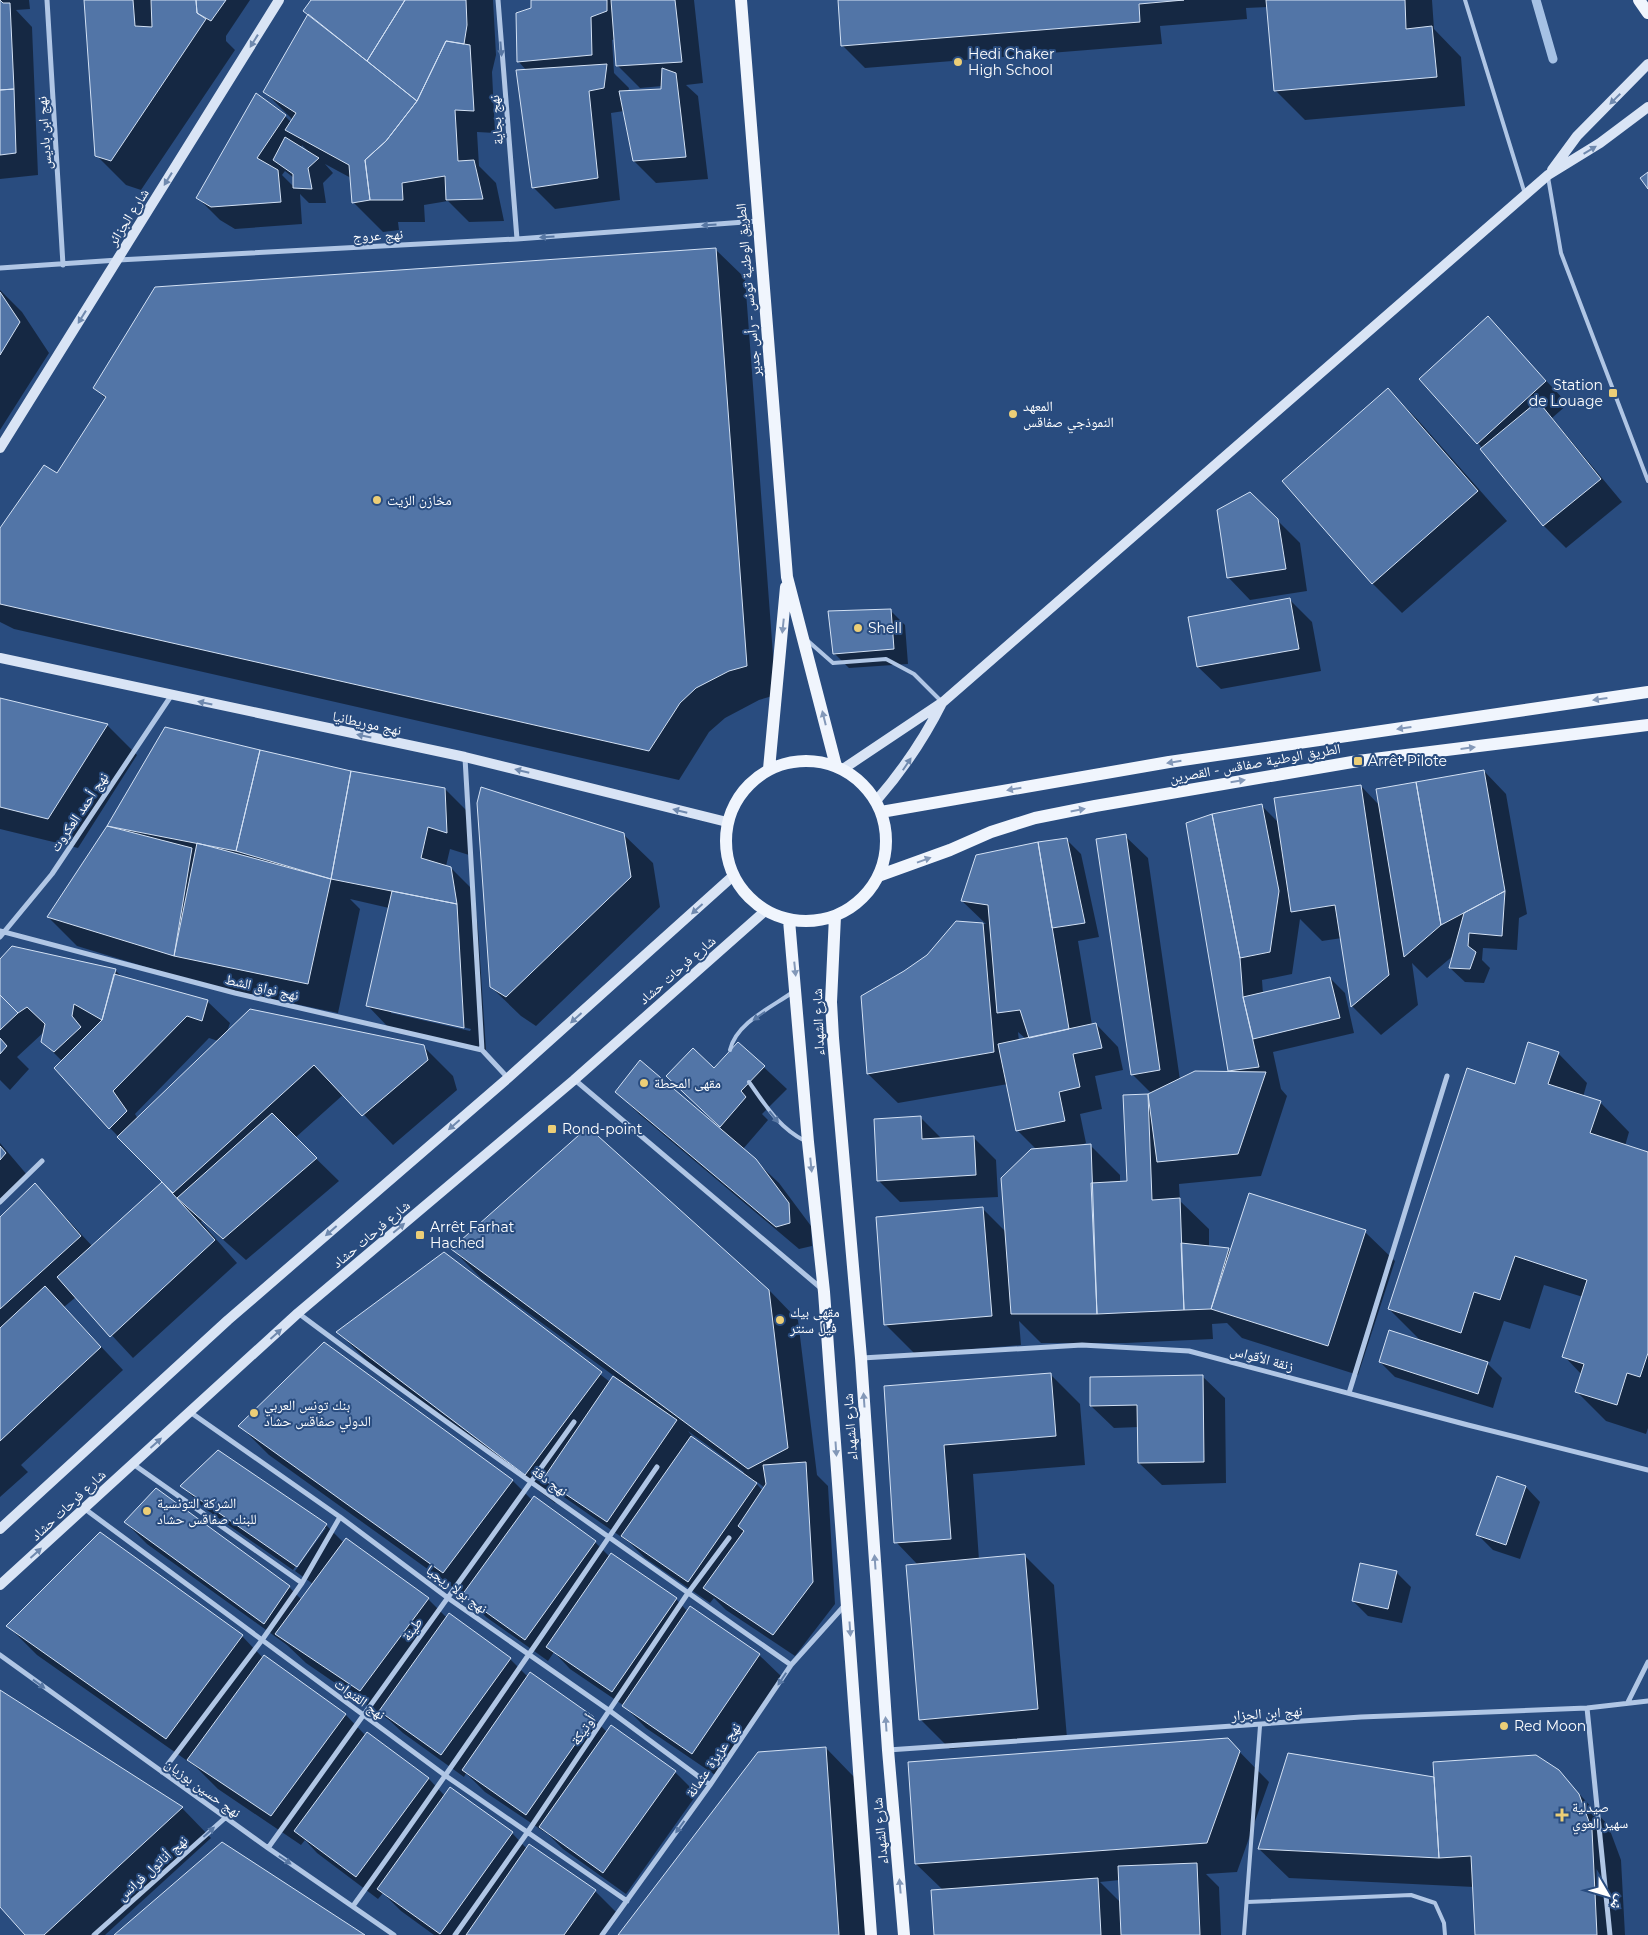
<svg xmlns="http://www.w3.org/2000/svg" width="1648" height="1935" font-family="Montserrat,'Noto Naskh Arabic',sans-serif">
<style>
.shadow{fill:#0007;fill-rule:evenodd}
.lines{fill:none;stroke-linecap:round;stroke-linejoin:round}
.stream{stroke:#a5c1e5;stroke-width:9}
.building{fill:#5275a7;stroke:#d3e1f4}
.lane{stroke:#b0c6e5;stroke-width:4}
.street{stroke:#b0c6e5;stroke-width:5}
.secondary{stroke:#d9e4f5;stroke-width:10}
.primary{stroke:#f0f5fd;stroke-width:12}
.oneway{fill:#6f89ae}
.oneway2{fill:#5877a3}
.oneway3{fill:#8398b8}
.poi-dot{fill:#ecce77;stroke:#294c7f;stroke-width:2}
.labels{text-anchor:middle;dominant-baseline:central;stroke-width:4;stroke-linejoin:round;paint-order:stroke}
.poi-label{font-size:14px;fill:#fff;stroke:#294c7f;text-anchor:start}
.street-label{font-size:14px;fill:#fff;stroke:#294c7f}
</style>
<rect width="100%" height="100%" fill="#294c7f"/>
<path class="shadow" d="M0,0H29L30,9L16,10L32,27L38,175L0,179Z
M85,0H250L226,36V41L235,50L141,190L126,185L96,155Z
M313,0H493L496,55L492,72L495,133L477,132L479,166L496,183L504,221L469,222L448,201L424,205L425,222H398L399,230L383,232L353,202L351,178L325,164L333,173L323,183L326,203H309L300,194L302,224L235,229L220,220L198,198L285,116L291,122L293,120L265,92L309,15ZM302,145L308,151L307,152L301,148ZM285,171L294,178V187L282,175Z
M532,0H694L703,83L686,85L698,96L708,179L656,183L634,161L624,111L611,113L620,200L555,209L533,187L527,71L518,61L532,8ZM615,39L617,65L640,88L662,86V90L628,92L629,88L614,73L612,40Z
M839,0H1432L1434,29L1461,57L1465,106L1305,120L1275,90L1268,7L1246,8L1247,19L1160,26L1162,44L865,68L842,45Z
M715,249L745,278L776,695L759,700L725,718L709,732L679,780L14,629L0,622V530L58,475L106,399L95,388Z
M0,290L22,312L49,353L0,430Z
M1487,318L1568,404L1552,418L1622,502L1566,548L1544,526L1478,443Z
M1388,390L1417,419L1507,521L1402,613L1373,584L1284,481Z
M1277,520L1300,543L1307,591L1250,600L1228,577Z
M1290,600L1312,622L1321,671L1221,689L1198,667L1190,618Z
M890,610L905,625L908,664L849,668L834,653Z
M0,700L107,725L137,755L78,848L0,829Z
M165,728L351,772L445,789L467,811L469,855L450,849L446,866L451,868L473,890L478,928L486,1050L389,1028L367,1005L389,908L350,899L360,909L338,1013L205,985L77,946L48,917L108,826ZM391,1010L471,1029L470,1031L391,1013Z
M1484,771L1506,794L1527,914L1519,918L1517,950L1483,948L1482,960L1490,968L1484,983L1465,982L1450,968L1454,955L1427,978L1412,963L1418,1005L1381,1035L1352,1006L1342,938L1322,941L1300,919L1292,974L1262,980L1263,994L1330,978L1345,993L1354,1033L1273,1052L1281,1089L1287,1096L1261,1176L1179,1184L1180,1201L1209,1229V1247L1228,1249L1231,1252L1365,1232L1395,1261L1358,1375L1242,1338L1227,1323L1212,1324L1213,1339L1126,1343H1041L1019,1321L1021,1345L915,1354L885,1324L983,1209L1006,1232L1037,1150L1017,1130L1008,1084L898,1103L868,1074L862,996L905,972L928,956L956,923L986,924L962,901L1066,839L1081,854L1099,937L1078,941L1092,1025L1096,1024L1118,1047L1123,1070L1095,1076L1102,1109L1080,1114L1086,1143L1076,1147L1091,1146L1120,1175V1183L1128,1182L1148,1096L1152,1094L1132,1074L1125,836L1148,858L1180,1080L1229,1073L1187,824L1262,806L1279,823L1361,786L1380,806ZM1018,1032L1026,1039L1019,1041Z
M623,834L653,863L660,907L536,1026L521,1016L491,987Z
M0,961L115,970L122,977L207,1001L230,1023L227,1032L423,1046L453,1076L457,1090L393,1145L344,1094L295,1138L339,1181L246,1260L202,1221L201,1222L237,1263L133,1358L76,1297L64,1307L123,1370L21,1465L28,1472L0,1497V1220L35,1184L93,1247L164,1183L110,1128L62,1061L42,1041L44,1032L17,1057L29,1069L10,1090L0,1080ZM209,1038L218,1041L138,1119L135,1114Z
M738,1043L787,1089L762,1114L768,1120L743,1149L779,1183L811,1226L812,1246L799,1249L639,1114L617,1092L720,1129L721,1128L690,1098Z
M1558,1053L1587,1083L1583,1097L1600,1102L1629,1132L1625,1146L1648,1153V1428L1646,1434L1606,1421L1576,1391L1582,1375L1564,1356L1583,1297L1544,1285L1530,1329L1504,1321L1490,1362L1484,1360L1502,1378L1493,1408L1395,1377L1380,1362L1422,1342L1389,1309L1516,1085Z
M920,1117L943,1140L974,1138L996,1160L998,1197L900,1202L878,1180Z
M0,1143L28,1176L0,1203Z
M453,1250L769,1290L798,1320L817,1475L828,1486L835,1604L795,1656L726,1610L714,1598L710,1603L645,1558L630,1543L561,1495L555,1503L367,1361L338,1332L444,1253L610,1382L614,1376L482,1279ZM688,1431L744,1472L743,1474L698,1443ZM756,1481L765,1488L763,1491L755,1482Z
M1051,1375L1080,1404L1085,1465L973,1474L979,1560L1024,1555L1054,1585L1067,1738L950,1749L920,1719L918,1565L896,1542L885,1387Z
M1202,1376L1225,1398L1226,1483L1162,1485L1139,1463V1427L1114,1428L1091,1406Z
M240,1426L513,1481L532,1500L534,1497L595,1542L610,1557L676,1599L688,1612L759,1655L782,1677L715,1775L646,1728L623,1705L570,1669L554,1652L548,1661L486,1617L465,1596L269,1455Z
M182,1486L326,1525L344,1543L428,1599L447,1618L510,1659L528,1677L593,1718L608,1733L675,1772L697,1794L626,1894L563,1849L549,1835L485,1792L466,1773L464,1777L403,1733L389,1720L306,1663L287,1645L147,1544L125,1522L289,1587L302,1600L313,1584L295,1571L326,1528H323L293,1570L204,1508Z
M1526,1487L1540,1502L1520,1559L1493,1550L1478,1535Z
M1396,1572L1411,1587L1402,1623L1368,1616L1353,1601Z
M8,1626L242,1636L263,1658L346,1715L366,1736L368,1733L429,1779L445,1796L512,1833L527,1849L595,1891L617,1913L602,1935H434L401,1911L383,1893L378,1899L317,1853L305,1840L301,1845L218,1789L196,1767L37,1655Z
M0,1692L182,1808L211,1838L105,1935H27L0,1905Z
M1227,1739L1269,1782L1237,1872L1206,1874L1219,1887L1221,1935H935L943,1890L916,1864L909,1763ZM1120,1880L1121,1903L1100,1882Z
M826,1748L855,1778L866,1935H619Z
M1558,1771L1608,1825L1621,1860L1625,1935H1476L1474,1887L1289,1878L1259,1849L1435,1778Z"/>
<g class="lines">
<path class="stream" d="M1536,0L1553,59"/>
</g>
<path class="building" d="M0,0L3,3H10L14,89L0,90Z
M84,0H133L135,26L152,27L151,0H196L197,13L206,19L111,161L95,156Z
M196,0H226L211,21L197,13Z
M311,0H405L367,61L303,11Z
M405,0H466L467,25L464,44L446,41L417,101L367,61Z
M531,0H607V11L591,17L592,55L517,62L516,13L531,8Z
M611,0H675L682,62L616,66Z
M838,0H1184L1139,4L1140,22L841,46Z
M1266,0H1405L1406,29L1432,26L1437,77L1274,91Z
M308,14L417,101L386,141L365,160L370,200L352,203L349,165L285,130L296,113L263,92Z
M446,41L470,45L474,111L455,110L458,161L474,160L483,199L446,200L445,176L402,183L403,200H370L365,160L386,141L417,101Z
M607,64L604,88L589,91L598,178L532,188L516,70Z
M662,68L676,73L686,157L633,161L619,91L661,89Z
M14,89L16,153L0,155V90Z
M256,93L286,115L257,158L278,170L281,202L211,207L196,198Z
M285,137L319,158L308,168L312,189L293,188V174L273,160Z
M1648,172V189L1640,178Z
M716,248L747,666L729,671L696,688L680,703L649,751L0,604V528L44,465L57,473L106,397L93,388L155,287Z
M0,292L20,322L0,355Z
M1488,316L1546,381L1477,444L1419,379Z
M1388,388L1478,491L1372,584L1282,481Z
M1538,401L1601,479L1543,526L1480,449Z
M1250,492L1278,519L1286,569L1227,578L1217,510Z
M1290,598L1299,649L1197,667L1188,617Z
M891,609L894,649L833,654L828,611Z
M0,698L108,724L48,819L0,807Z
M165,727L260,750L236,851L107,826Z
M260,750L351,771L331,879L236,851Z
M1484,770L1505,891L1441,925L1416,782Z
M351,771L445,788L447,833L428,827L421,858L451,867L457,904L331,879Z
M1416,782L1441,925L1404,957L1376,789Z
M1361,785L1389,975L1351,1007L1335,905L1291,912L1274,798Z
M481,787L624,833L631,877L506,997L490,987L477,803Z
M1262,804L1279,891L1270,952L1240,958L1212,814Z
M1212,814L1240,958L1243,997L1259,1067L1228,1071L1186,823Z
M107,826L192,848L174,956L47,917Z
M1126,834L1160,1070L1131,1075L1096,839Z
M1067,838L1085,923L1052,928L1038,842Z
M1038,842L1069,1029L1029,1038L1020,1010L997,1013L988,905L961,901L976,855Z
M197,843L331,879L308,984L174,956Z
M392,891L457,904L464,1028L366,1006Z
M1505,891L1502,936L1469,933L1468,946L1476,952L1470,969L1449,968L1464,913Z
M956,921L983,923L994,1052L867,1074L861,996L904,971L927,955Z
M12,946L116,969L102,1020L74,1004L72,1016L81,1027L54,1052L41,1042L45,1024L27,1007L18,1013L0,995V959Z
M114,974L208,1000L202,1021L187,1016L113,1091L127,1111L109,1129L54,1068L102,1020Z
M1330,977L1340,1018L1253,1039L1243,997Z
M0,995L18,1013L0,1030Z
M250,1009L424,1045L428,1060L362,1116L314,1065L173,1193L117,1137Z
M1096,1023L1102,1048L1073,1054L1080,1087L1059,1092L1065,1121L1016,1131L998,1044Z
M0,1038L7,1046L0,1054Z
M738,1042L765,1066L741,1091L746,1097L720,1127L666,1076L693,1048L714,1068Z
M1528,1042L1559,1052L1548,1084L1601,1101L1590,1133L1648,1152V1353L1640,1377L1627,1373L1617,1405L1575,1392L1584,1364L1562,1357L1587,1280L1515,1256L1500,1300L1474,1292L1461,1333L1388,1309L1467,1068L1515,1084Z
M640,1060L756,1159L789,1203L790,1223L776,1227L615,1092Z
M1195,1071L1266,1072L1238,1154L1157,1162L1148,1094Z
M1148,1094L1152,1200L1180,1198L1184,1310L1097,1314L1091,1183L1127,1181L1123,1095Z
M272,1113L317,1158L223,1239L177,1198Z
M921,1116L922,1139L974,1136L976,1175L877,1181L874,1119Z
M588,1127L769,1290L788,1448L748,1469L451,1249Z
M1091,1144L1097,1314H1011L1001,1178L1031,1149Z
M0,1146L6,1153L0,1160Z
M162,1182L215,1240L110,1337L57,1277Z
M35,1183L81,1236L0,1309V1217Z
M1249,1193L1366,1230L1328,1346L1211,1309Z
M983,1207L992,1316L884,1325L876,1217Z
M1181,1243L1229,1248L1211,1309L1184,1310Z
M444,1252L602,1372L525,1475L336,1332Z
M45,1286L101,1347L0,1441V1328Z
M1389,1330L1488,1362L1478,1394L1379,1362Z
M324,1342L513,1480L443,1573L238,1426Z
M1051,1373L1056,1436L944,1445L951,1539L894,1543L884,1386Z
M1203,1375L1204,1462L1138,1463L1137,1405L1090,1406V1377Z
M613,1376L677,1420L607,1522L543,1479Z
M691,1436L757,1483L688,1582L621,1536Z
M218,1450L327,1524L297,1567L180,1486Z
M806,1462L813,1582L773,1635L703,1588L744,1531L738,1526L766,1484L763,1465Z
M1497,1476L1526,1486L1506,1545L1476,1535Z
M156,1488L290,1586L264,1624L124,1522Z
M534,1496L596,1541L525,1640L462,1595Z
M100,1532L243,1635L166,1739L6,1626Z
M346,1538L429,1598L360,1691L275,1634Z
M611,1553L677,1598L612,1692L546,1647Z
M1025,1554L1038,1709L919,1720L906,1565Z
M1360,1563L1397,1571L1388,1609L1352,1601Z
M690,1606L760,1654L692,1754L622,1706Z
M449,1613L511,1658L441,1755L379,1711Z
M264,1655L346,1714L271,1816L187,1760Z
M530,1672L594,1717L526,1815L462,1770Z
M0,1690L183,1807L44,1935H25L0,1907Z
M611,1725L676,1771L603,1873L539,1827Z
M367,1732L429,1778L356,1877L294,1831Z
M1228,1738L1240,1751L1207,1843L915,1864L908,1762Z
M826,1747L839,1935H618L758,1752Z
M1288,1753L1434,1777L1439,1858L1258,1849Z
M1536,1755L1559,1770L1579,1794L1592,1830L1597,1935H1475L1471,1856L1439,1858L1433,1762Z
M450,1787L513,1832L440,1934L377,1889Z
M222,1842L365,1935H114Z
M529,1844L596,1890L564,1935H466Z
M1197,1863L1200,1935H1121L1118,1866Z
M1098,1878L1101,1935H934L931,1890Z"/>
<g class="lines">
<path class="lane" d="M1465,0L1525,194
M1548,177L1561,253L1648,481
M808,641L833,663L886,659L914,674L941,701
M730,1050C736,1023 772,1007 793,992
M749,1082C766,1106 779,1128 805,1141
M1247,1902L1411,1895L1435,1903L1444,1923L1445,1935
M1244,1935L1260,1726"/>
<path class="street" d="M47,0L63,265
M498,0L517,239
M0,268L118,260L517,239L758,221
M465,758L482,1050
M0,931L235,993L482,1050L508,1078
M0,937L52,874L171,696
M575,1080L822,1289
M0,1202L42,1161
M298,1313C460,1434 626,1549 791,1665
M862,1358L1082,1345L1189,1351L1468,1425L1648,1470
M1349,1393L1447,1076
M190,1412L340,1517L448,1598L610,1711L710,1785
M133,1464L302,1583
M85,1509L446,1776L627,1901
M0,1655L268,1848L394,1935
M1628,1702L1648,1662
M1587,1708L1610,1935
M888,1750L1361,1717L1587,1708L1648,1701
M162,1772L262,1640L302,1583L340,1517
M268,1848L574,1422
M353,1906C457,1762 556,1614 657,1467
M94,1935L225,1818
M455,1935L527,1833L688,1593L729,1538
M602,1935L710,1785L791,1665L844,1606"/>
<path class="secondary" d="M1552,170L1577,136L1648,64
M0,448L279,0
M0,658L465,757L727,822
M843,769L943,702L1548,175L1600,143L1648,107
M876,801C903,770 924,739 942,703
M0,1529L228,1320L508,1078L733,876
M0,1585L298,1313L574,1080L765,911"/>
<path class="primary" d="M741,0L787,577L836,766
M1639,0L1648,13
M726 841a80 80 0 1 1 160 0a80 80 0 1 1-160 0Z
M769,769L786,587
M881,812L1169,762L1648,692
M878,876L950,850L991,832L1035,818L1095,806L1358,761L1648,725
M835,916L831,1002L833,1038L861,1358L888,1750L904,1935
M789,920L808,1142L824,1292L871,1935"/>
</g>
<defs><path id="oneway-solid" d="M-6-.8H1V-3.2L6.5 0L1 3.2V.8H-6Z" transform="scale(1.25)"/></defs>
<g class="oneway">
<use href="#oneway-solid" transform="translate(254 41) rotate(122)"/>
<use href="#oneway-solid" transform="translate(1615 99) rotate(135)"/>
<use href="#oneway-solid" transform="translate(1590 150) rotate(-31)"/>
<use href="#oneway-solid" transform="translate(168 179) rotate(122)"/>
<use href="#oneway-solid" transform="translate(82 317) rotate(122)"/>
<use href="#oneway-solid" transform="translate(205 703) rotate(-168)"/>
<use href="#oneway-solid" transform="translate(364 736) rotate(-168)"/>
<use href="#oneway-solid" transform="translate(907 764) rotate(-56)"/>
<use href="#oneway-solid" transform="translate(522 771) rotate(-166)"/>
<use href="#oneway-solid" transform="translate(680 811) rotate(-166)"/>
<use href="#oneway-solid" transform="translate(697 909) rotate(138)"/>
<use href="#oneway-solid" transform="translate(576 1018) rotate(138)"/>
<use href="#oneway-solid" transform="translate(454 1125) rotate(139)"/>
<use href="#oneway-solid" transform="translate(399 1228) rotate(-40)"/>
<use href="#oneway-solid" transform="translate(331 1231) rotate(139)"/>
<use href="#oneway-solid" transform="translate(276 1334) rotate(-42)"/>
<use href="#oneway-solid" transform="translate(156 1443) rotate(-42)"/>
<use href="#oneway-solid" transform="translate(36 1553) rotate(-42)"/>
</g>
<g class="oneway2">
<use href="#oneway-solid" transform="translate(501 49) rotate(85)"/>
<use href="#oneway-solid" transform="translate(709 225) rotate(176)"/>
<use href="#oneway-solid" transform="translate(547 237) rotate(176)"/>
<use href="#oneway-solid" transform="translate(759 1016) rotate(145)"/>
<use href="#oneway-solid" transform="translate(774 1117) rotate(52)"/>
<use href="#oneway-solid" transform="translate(782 1679) rotate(124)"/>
<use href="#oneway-solid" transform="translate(39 1684) rotate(36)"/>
<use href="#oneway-solid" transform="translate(680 1827) rotate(126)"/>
<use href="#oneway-solid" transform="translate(209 1832) rotate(-42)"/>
<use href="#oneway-solid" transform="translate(285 1860) rotate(34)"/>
</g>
<g class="oneway3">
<use href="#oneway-solid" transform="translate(783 626) rotate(96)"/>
<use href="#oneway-solid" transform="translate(1600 699) rotate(172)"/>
<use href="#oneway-solid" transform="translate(824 718) rotate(-104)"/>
<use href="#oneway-solid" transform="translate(1404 728) rotate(172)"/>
<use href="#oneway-solid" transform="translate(1468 748) rotate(-7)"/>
<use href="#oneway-solid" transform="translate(1174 762) rotate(171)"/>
<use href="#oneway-solid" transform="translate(1238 781) rotate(-9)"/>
<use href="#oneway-solid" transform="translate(1014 789) rotate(170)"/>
<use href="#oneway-solid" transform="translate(1078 810) rotate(-11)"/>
<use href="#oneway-solid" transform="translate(924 860) rotate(-20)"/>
<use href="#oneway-solid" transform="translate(795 969) rotate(84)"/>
<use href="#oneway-solid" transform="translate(811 1165) rotate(84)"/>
<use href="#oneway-solid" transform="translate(864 1400) rotate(-94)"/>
<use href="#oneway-solid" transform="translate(836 1449) rotate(86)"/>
<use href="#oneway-solid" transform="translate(875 1562) rotate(-94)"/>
<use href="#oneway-solid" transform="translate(850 1629) rotate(86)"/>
<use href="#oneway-solid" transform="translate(886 1724) rotate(-94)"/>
<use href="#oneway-solid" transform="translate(900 1886) rotate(-95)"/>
</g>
<g class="poi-dot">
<circle cx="958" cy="62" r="5"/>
<rect x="1608" y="388" width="10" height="10" rx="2.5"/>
<circle cx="1013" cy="414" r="5"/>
<circle cx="377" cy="500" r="5"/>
<circle cx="858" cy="628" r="5"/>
<rect x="1353" y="756" width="10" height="10" rx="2.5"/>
<circle cx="644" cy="1083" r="5"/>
<rect x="547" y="1124" width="10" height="10" rx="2.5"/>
<rect x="415" y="1230" width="10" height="10" rx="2.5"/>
<circle cx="780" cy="1320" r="5"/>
<circle cx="254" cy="1413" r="5"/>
<circle cx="147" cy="1511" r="5"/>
<circle cx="1504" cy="1726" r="5"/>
<path d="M1559.5 1807.5h5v5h5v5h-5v5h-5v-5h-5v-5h5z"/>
</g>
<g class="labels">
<g class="poi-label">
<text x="968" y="54">Hedi Chaker<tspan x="968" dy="16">High School</tspan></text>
<text x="1603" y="385" text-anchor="end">Station<tspan x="1603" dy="16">de Louage</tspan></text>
<text x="1023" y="406">المعهد<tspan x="1023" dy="16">النموذجي صفاقس</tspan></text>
<text x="387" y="500">مخازن الزيت</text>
<text x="868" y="628">Shell</text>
<text x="1368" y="761">Arrêt Pilote</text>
<text x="654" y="1083">مقهى المحطة</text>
<text x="562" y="1129">Rond-point</text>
<text x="430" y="1227">Arrêt Farhat<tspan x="430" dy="16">Hached</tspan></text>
<text x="790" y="1312">مقهى بيك<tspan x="790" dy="16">فيل سنتر</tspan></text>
<text x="264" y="1405">بنك تونس العربي<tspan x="264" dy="16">الدولي صفاقس حشاد</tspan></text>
<text x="157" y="1503">الشركة التونسية<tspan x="157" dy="16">للبنك صفاقس حشاد</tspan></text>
<text x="1514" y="1726">Red Moon</text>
<text x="1572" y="1807">صيدلية<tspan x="1572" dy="16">سهير العوي</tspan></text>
</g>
<g class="street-label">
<text transform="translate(496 120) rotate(-95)">نهج بجاية</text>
<text transform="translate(44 133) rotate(-94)">نهج ابن باديس</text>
<text transform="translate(128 217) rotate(-58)">شارع الجزائر</text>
<text transform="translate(378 235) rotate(-3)">نهج عروج</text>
<text transform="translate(748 290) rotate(-95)">الطريق الوطنية تونس - رأس جدير</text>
<text transform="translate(367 723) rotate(12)">نهج موريطانيا</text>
<text transform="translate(1255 763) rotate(-10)">الطريق الوطنية صفاقس - القصرين</text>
<text transform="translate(79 812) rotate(-56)">نهج أحمد العكروت</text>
<text transform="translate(677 970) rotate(-41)">شارع فرحات حشاد</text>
<text transform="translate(262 987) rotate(13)">نهج نواق الشط</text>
<text transform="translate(818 1022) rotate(-92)">شارع الشهداء</text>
<text transform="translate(371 1234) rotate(-40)">شارع فرحات حشاد</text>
<text transform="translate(1262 1358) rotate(15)">زنقة الأقواس</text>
<text transform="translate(850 1427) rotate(-94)">شارع الشهداء</text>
<text transform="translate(550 1481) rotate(36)">نهج دقة</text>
<text transform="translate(68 1505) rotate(-43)">شارع فرحات حشاد</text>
<text transform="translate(457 1589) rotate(36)">نهج بولا ريجيا</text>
<text transform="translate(412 1629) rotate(-54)">طينة</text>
<text transform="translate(360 1699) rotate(36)">نهج القنوات</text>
<text transform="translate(1267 1713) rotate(-4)">نهج ابن الجزار</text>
<text transform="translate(583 1730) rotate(-56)">أوتيكة</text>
<text transform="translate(713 1760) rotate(-56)">نهج عزيزة عثمانة</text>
<text transform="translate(203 1788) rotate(36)">نهج حسين بوزيان</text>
<text transform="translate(880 1831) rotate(-95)">شارع الشهداء</text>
<text transform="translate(152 1868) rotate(-42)">نهج أناتول فرانس</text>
</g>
</g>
<g transform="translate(1608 1895) rotate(128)" stroke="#294c7f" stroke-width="4" paint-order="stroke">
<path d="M0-4L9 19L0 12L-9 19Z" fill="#ffffff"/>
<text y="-8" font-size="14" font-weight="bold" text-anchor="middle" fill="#ffffff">ش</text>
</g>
</svg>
